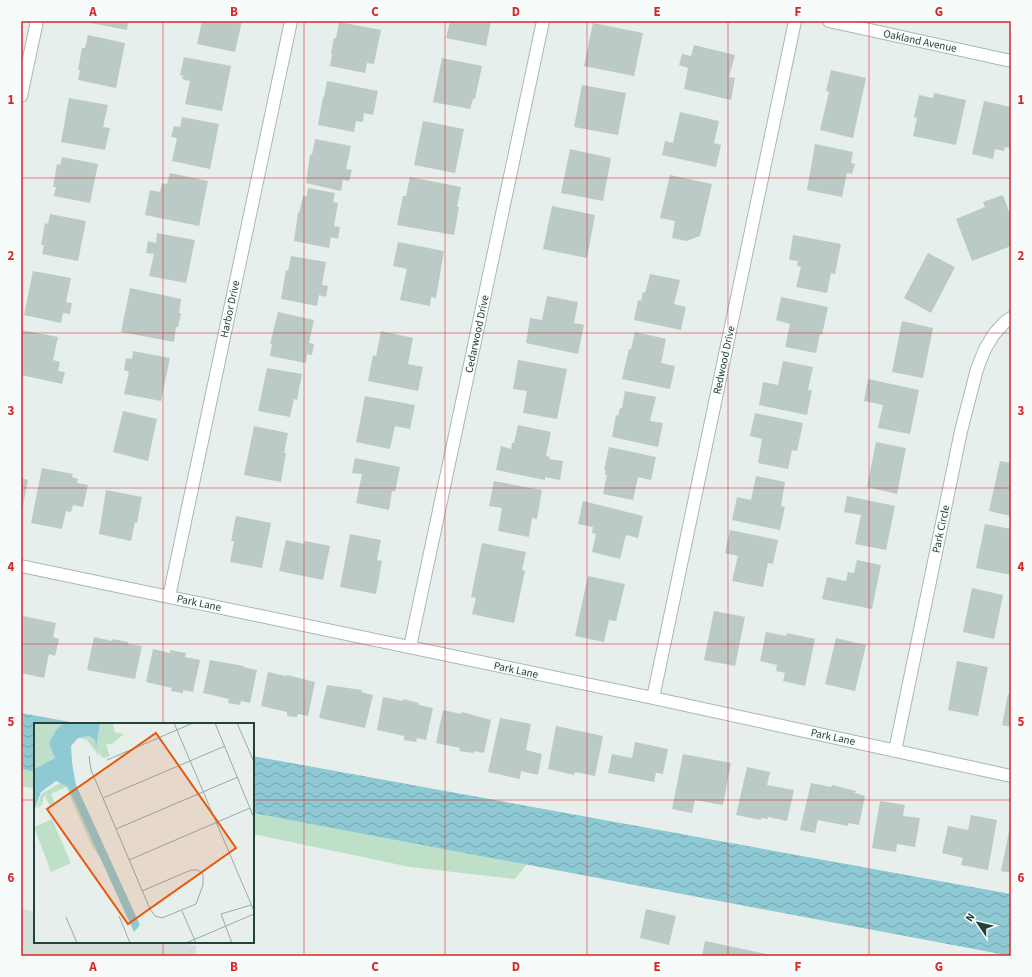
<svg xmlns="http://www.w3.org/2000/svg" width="1032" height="977" font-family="'Source Sans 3',sans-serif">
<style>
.built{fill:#d4dfda}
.grass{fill:#bfe0c8}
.water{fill:url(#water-waves)}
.building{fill:#bbcac4}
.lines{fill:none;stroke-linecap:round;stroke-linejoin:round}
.street-casing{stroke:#a8b8b2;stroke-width:14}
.street{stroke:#fff;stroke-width:12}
.grid{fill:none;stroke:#d62828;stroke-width:1;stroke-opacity:0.55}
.labels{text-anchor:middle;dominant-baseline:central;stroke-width:3;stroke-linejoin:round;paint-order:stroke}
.street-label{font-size:11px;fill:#24423a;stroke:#f7fbf9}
.inset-road{fill:none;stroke:#98aaa4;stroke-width:1}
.view{fill:#e8590c;fill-opacity:0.15;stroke:#e8590c;stroke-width:2}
.inset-edge{fill:none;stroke:#24423a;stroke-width:2}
.neatline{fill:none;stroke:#d62828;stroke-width:1.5}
.grid-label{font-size:13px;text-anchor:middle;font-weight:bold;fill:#d62828}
</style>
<defs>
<pattern id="water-waves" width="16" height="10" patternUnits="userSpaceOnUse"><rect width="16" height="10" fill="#8ec9d4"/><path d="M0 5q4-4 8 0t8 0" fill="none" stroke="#74a5ad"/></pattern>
</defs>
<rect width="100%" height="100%" fill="#e6efeb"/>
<path class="built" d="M21,909L35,912V942H177L197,946L195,956H21Z"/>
<path class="grass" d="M21,769L35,772V789L21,786Z
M253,813L527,864L515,879L410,867L253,834Z"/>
<path class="water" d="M21,713L81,724H35V772L21,769Z
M253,756L1011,894V956L253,813Z"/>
<path class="building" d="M91,21H128L127,30L91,23Z
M202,21H242L235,52L197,44Z
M450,21H491L486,46L446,38Z
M339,22L381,30L374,64L367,63L365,73L330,66L332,54L331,53L334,38H336Z
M593,23L643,33L634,76L584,66Z
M88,35L125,43L116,88L78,80L80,70H78L82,48H85Z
M694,45L735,55L729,77L735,78L731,100L684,89L688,68L679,65L682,54L691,56Z
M184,57L231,66L222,111L185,104L190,81L182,79L183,76L180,75Z
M442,58L482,66L475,99H473L470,109L433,102Z
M831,70L866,78L853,138L820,130L829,92L826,91Z
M327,81L378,91L373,115L364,113L363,122L356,121L354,132L318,125L323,97H324Z
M582,85L626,93L618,135L574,127Z
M934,93L966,100L956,145L913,136L917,118L914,117L919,95L933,98Z
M69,98L108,105L103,127L110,128L105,150L61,142Z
M984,101L1011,107V148L1005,147L1004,151L995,149L993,159L972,154Z
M680,112L719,121L714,143L721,145L716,167L662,155L665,141L673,143Z
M182,117L219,124L210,169L172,161L177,138L171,137L174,126L180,127Z
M423,121L464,129L455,173L414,165Z
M315,139L351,146L346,169L352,170L349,181L343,180L341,191L306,183L310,154L312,155Z
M815,144L853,152L851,163L855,164L852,174L847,173L842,197L807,190Z
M570,149L611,158L603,201L561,193Z
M62,157L98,164L90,203L54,196L56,187H53L57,164L60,165Z
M170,173L208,181L199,226L145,215L150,190L160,192L162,183L167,184Z
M670,175L712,184L700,236L686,241L672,238L675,221L660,218Z
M410,177L461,187L457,207H459L454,235L397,225L403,196H406Z
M308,188L335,193L333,202L338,203L334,226L340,227L338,239L331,237L329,248L294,241L298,213H299L303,196H307Z
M1003,195L1011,217V246L972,261L956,219L985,207L983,202Z
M552,206L595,215L587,258L543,249Z
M50,214L86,221L78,261L42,254L44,245H41L45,223L48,224Z
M157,233L195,240L186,283L149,276L154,254L146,253L148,241L156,243Z
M793,235L841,244L835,274L831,273L827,293L796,287L801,267L797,266L798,261L789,260Z
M398,242L444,251L436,298L431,297L430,306L400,300L407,269L393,266Z
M928,253L955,267L931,313L904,298Z
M291,256L326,262L322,285L328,286L326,297L319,295L317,306L281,299L286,270L288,271Z
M33,271L71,278L66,302L72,303L70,314L63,313L61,323L24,315Z
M650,274L680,280L674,304L686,307L681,330L634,320L638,300L641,301L643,292L645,293Z
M130,288L181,299L179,313H181L178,327H176L174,342L121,332Z
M547,296L578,302L574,323L584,325L578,354L526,343L530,318L542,320Z
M781,297L828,307L822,335L820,334L816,353L785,347L790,324L776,320Z
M278,312L314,320L309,343L314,344L312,355L307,354L306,363L270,356L272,344H270Z
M902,321L933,328L923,378L892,372Z
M21,330L58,337L53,360L60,362L58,371L65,372L62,384L21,375Z
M381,331L413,338L408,364L423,367L418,391L368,381L373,355L376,356Z
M635,332L666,339L661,363L675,366L670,389L622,379L629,349H631Z
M133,351L170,358L161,401L124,394L129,372L124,370L126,358L132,359Z
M518,360L567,369L557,419L523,413L527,391L513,389Z
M783,361L813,367L808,390H812L807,415L759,405L763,382L778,385Z
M267,368L302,374L297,400L294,399L290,417L258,411Z
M868,379L919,390L910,434L878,428L883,405L864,401Z
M625,391L656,397L650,421L663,423L658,447L612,437L616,415L618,416L620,408H622Z
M365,396L415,405L410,429L395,426L390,449L356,442Z
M123,411L157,419L148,461L113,452Z
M755,413L803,423L797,451L792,450L788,469L758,463L762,439L750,436Z
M518,425L551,432L546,456L550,457L549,459L563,461L560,480L545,477V480L496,470L501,446L511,449L512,443H514Z
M254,426L288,433L284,453H286L281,482L244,475Z
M876,442L906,448L897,494L867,487Z
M609,447L656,457L651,480L638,477L633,500L603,494L607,475H605L606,470H604Z
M355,458L400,467L395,492L392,491L389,510L356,503L362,474L352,473Z
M1000,461L1011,463V516L989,511Z
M42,468L73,474L72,477L78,479L77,483L88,485L83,507L73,505L71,512L66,511L62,529L31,523Z
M756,476L785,482L781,506L785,507L780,530L732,520L737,497L751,500Z
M21,478L28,480L22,511H21Z
M494,481L542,490L537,519L532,518L529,537L498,531L502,508L489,506Z
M106,490L142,497L137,523L135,522L131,541L99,534Z
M847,496L895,506L886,550L855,544L861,515L844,512Z
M583,501L643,516L638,538L626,535L620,559L592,552L596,534L592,533L593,527L578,524Z
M236,516L271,523L262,568L230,562L234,541H231Z
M985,524L1011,529V575L976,568Z
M730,530L778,540L773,564L768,563L763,587L732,581L738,556L725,553Z
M350,534L381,540L377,560L382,561L376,594L340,587Z
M286,540L304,544L305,541L330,546L323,580L279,571Z
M482,543L526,552L522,570L525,571L514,623L472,614L476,598L471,597Z
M857,560L881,565L872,609L822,599L827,577L846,581L848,572L854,573Z
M588,576L625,584L616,621L609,620L604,642L575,636Z
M972,588L1003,595L994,639L963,632Z
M714,611L745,617L735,666L704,660Z
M23,616L56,623L53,637L59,639L55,656L49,654L44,678L21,673V626Z
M766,632L786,636L787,633L815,639L805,686L783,681L785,673L776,671L777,665L760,661Z
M94,637L112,641L113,639L128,642V644L142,646L135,679L87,670Z
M836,638L866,645L855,691L825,684Z
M153,649L170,653V650L186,653L185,657L200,660L193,692L183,690V693L171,691L172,688L146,682Z
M210,660L244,666L243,667L257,670L250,703L241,701L240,705L228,703L229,699L203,693Z
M957,661L988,667L978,716L948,710Z
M268,672L286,676L287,675L315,682L308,716L298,714L297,717L287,716V712L261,706Z
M327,685L362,690L361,692L373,695L365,728L319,718Z
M1008,694L1011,695V727L1002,725Z
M383,697L403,701V699L419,703V705L433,708L426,740L417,738L416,742L404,740V736L377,730Z
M443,710L461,714L462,712L491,720L484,753L474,751L473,753L459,751L460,748L436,743Z
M500,718L531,724L526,750L542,754L538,775L521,771L520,779L488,772Z
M556,726L603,736L595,776L575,772L574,775L548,769Z
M635,742L668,749L663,774L656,773L654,782L608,773L612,754L632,758Z
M683,754L731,763L723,805L695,800L692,813L672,809Z
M747,767L770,772L767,785L794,790L787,821L768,817V819L761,818V820L736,815Z
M811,783L831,787L832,785L856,791L855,793L865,796L859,825L848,823V826L818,820L815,833L800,830Z
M880,801L905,805L903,816L920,818L915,847L897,844L896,852L872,848Z
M971,815L997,820L988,870L961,865L963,858L942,853L948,826L968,830Z
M1010,827H1011V873L1001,871Z
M646,909L676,916L669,945L640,938Z
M705,941L771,955V956H702Z"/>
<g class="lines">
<defs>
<path id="street" d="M829,21L1011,61
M21,96L37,21
M21,566L653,698L1011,776
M169,597L291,21
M410,647L543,21
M653,698L795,21
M895,751L961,431L977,369L985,349L994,334L1005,322L1011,318"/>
</defs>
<use href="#street" class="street-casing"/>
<use href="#street" class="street"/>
</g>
<path class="grid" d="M163,21V724M304,21V956M445,21V956M587,21V956M728,21V956M869,21V956M21,178H1011M21,333H1011M21,488H1011M21,644H1011M21,800H35M253,800H1011M163,942V956"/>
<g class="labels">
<g class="street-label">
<text transform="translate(920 41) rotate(12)">Oakland Avenue</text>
<text transform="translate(230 309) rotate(-78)">Harbor Drive</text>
<text transform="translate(477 334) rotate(-78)">Cedarwood Drive</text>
<text transform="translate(724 360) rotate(-78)">Redwood Drive</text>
<text transform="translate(941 529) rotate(-78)">Park Circle</text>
<text transform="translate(199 603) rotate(12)">Park Lane</text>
<text transform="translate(516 670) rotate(12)">Park Lane</text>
<text transform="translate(833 737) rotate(12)">Park Lane</text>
</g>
</g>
<g transform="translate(34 723)">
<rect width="220" height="220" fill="#e6efeb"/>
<path d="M66,0L79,1L81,9L90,11L78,21H72L76,33L69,35L62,26ZM26,60L34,64L67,136L58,123L32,64L17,71L21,81L16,83L10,72L8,82L3,85L7,71ZM18,96L37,140L17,149L0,104Z" fill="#bfe0c8"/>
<path d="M55,13L61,17L65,33L53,17L45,15Z" fill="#bfe0c8"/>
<path d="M0,0H30L23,6L21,35L0,46Z" fill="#bfe0c8"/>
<path d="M30,0H66L62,26L61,17L55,13L44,15L37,23L38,40L42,62L106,202L100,209L34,64L22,58L7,69L0,88V46L21,35L15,20L23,6Z" fill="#8ec9d4"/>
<path class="inset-road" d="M140,0L220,188M181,0L220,95M203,0L220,39M55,33L57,47L116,186L121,193L128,195L162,181L169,162V151L164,147H157L108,168M73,37L159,0M69,75L191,23M82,106L204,54M95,137L216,85M148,188L162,220M85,193L96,220M32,194L43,220M152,220L220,191M198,220L187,191L217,182"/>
<path class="view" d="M122,10L202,125L94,201L13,86Z"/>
<rect width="220" height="220" class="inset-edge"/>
</g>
<rect width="1032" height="977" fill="none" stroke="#f7fbf9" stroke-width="44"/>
<g transform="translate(978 923) rotate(305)" stroke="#f7fbf9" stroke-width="3" paint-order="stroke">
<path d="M0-3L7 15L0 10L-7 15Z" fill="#24423a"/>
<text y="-6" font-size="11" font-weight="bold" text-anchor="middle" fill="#24423a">N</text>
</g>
<rect x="22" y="22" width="988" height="933" class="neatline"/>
<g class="grid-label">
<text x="93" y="16">A</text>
<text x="234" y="16">B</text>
<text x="375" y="16">C</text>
<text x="516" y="16">D</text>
<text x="657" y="16">E</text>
<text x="798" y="16">F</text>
<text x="939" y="16">G</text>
<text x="11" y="104">1</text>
<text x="1021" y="104">1</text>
<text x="11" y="260">2</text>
<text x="1021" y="260">2</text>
<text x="11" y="415">3</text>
<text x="1021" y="415">3</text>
<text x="11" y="571">4</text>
<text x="1021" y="571">4</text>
<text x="11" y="726">5</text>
<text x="1021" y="726">5</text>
<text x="11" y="882">6</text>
<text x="1021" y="882">6</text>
<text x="93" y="971">A</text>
<text x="234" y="971">B</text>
<text x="375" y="971">C</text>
<text x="516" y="971">D</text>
<text x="657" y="971">E</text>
<text x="798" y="971">F</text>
<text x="939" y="971">G</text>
</g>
</svg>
